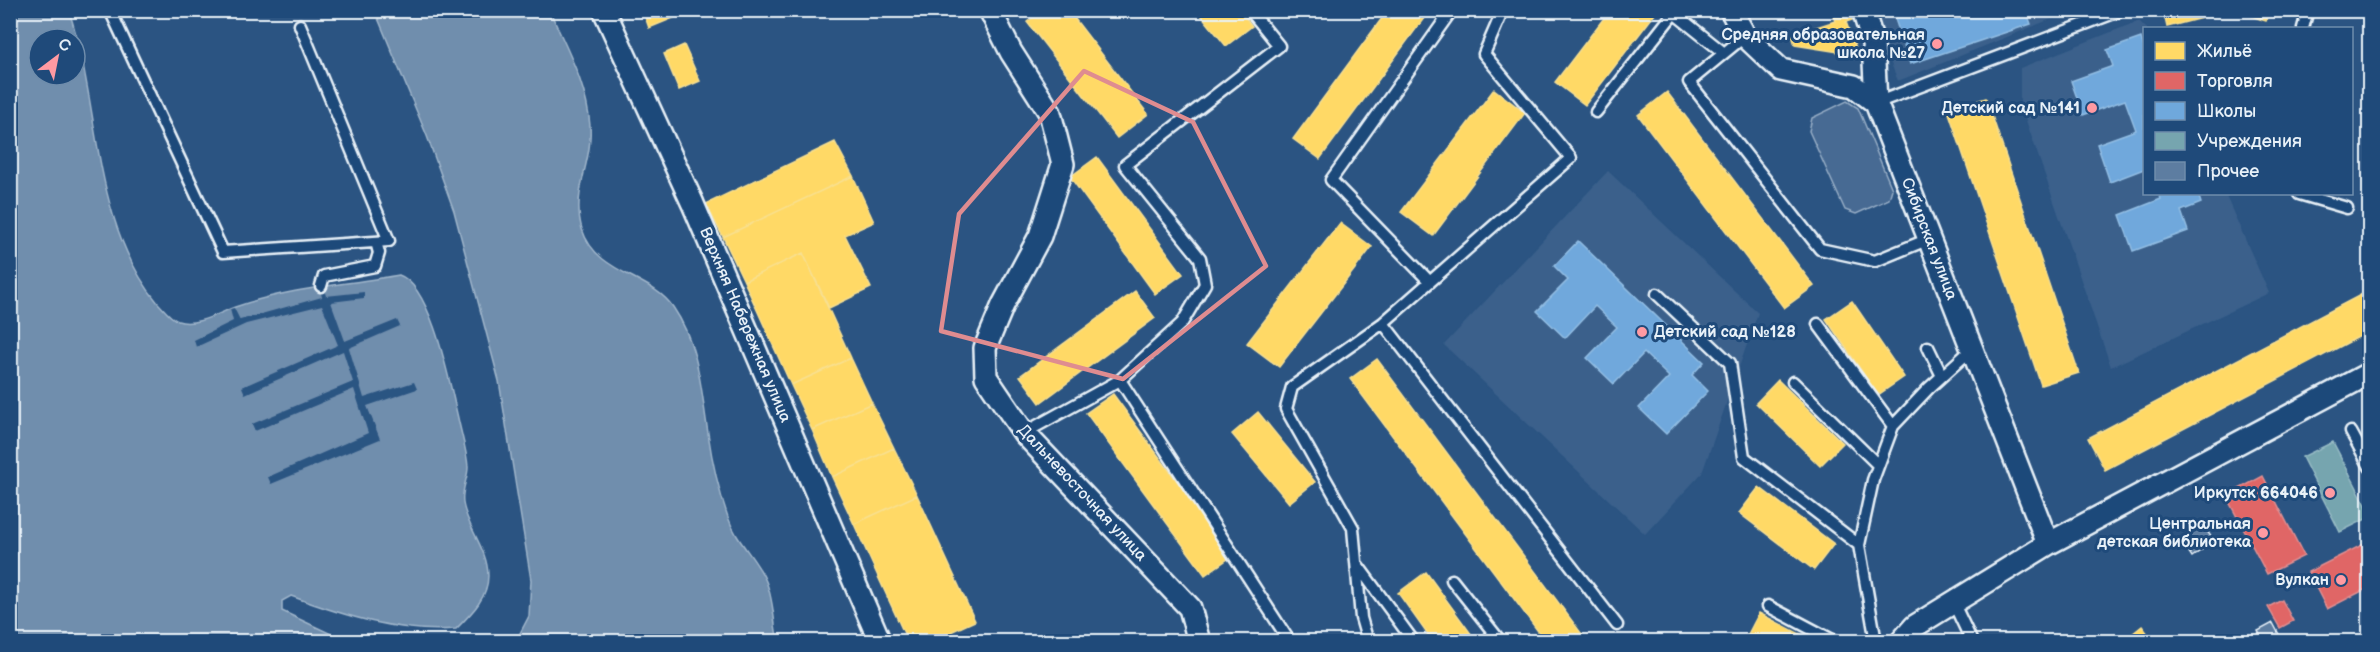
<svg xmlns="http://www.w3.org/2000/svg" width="2380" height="652" font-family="'Balsamiq Sans',sans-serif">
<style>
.built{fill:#3a608b}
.grass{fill:#476b93;stroke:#98aec6;stroke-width:1.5}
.water{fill:#708ead;stroke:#a0b6cb;stroke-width:1.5;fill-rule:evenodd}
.pier{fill:#2b5482}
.homes{fill:#ffd966;stroke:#f8e092;stroke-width:1.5}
.shops{fill:#e06666;stroke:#e29092;stroke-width:1.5}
.schools{fill:#6fa8dc;stroke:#93bee4;stroke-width:1.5}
.public{fill:#76a5af;stroke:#98bcc5;stroke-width:1.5}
.building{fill:#5d7da1;stroke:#e8f1f8;stroke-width:1.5}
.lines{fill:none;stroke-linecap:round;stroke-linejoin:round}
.lane-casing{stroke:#e8f1f8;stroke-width:15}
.street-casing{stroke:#e8f1f8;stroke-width:26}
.lane{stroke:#1f4a7a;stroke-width:10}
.street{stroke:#1f4a7a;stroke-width:21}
.marked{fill:none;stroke:#df8c90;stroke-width:4.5;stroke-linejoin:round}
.poi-dot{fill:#ff9aa2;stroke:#1f4a7a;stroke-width:2}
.labels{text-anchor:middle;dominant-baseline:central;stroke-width:6;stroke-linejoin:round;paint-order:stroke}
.poi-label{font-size:16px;font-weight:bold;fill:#e8f1f8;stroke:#1f4a7a;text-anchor:end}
.street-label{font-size:16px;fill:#e8f1f8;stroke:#1f4a7a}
</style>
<rect width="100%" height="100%" fill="#2b5482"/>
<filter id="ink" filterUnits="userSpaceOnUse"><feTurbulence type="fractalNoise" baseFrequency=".0167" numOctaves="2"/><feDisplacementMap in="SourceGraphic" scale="12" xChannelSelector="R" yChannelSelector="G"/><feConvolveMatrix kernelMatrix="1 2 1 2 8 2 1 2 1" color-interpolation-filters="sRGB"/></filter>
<g filter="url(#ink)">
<path class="built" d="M1870,11H2071L1898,81Z
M2139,21L2146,28L2144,194H2225L2269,293L2111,367L2020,103V68Z
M1608,171L1758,313L1702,473L1645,534L1444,345Z"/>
<path class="grass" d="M1847,101L1858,108L1892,189L1889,199L1856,214L1845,210L1809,131L1812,118Z"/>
<path class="water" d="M10,11H69C101,106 91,222 158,303C164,309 170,318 178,321C195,327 219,313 235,307C288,288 344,285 399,275C432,286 450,385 458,418C461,433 467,451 468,467C468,479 461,489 463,503C467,528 488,549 488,576C488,598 471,614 456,629C401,634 342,615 291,596L282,601V611L346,641H11ZM39,39H75V75H39Z
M375,11H550C566,48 587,84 590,126C593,161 571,193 582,229C596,274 651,275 673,307C699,345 701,389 708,433C712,461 719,491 728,517C736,541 755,557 765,579C774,598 773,621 778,641H516L529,616L531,580L499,381L454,211L427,136Z"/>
<path class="pier" d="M319,286H323L326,296L364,292V298L331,302L345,341L397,320L400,326L349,348L364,398L414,382L417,389L367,406L380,439L271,484L268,477L368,433L354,389L255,431L252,424L353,382L343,351L245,394L242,387L338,345L322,305L246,324L196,347L194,340L233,321L230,309L234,308L240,320L322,297Z"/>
<path class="homes" d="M676,10L678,16L649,28L643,11Z
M1042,10H1068L1148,114L1117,138L1027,22Z
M1197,10H1240L1252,26L1226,46Z
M1388,10H1430L1320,159L1293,139Z
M1610,10H1658L1585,105L1555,82Z
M1831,10H1849L1852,20L1846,22L1856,49L1845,53L1795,45L1792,35L1835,21Z
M2163,10H2200L2202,18L2167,27Z
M2234,10H2268L2266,21Z
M684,45L700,81L679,90L664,54Z
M1494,89L1525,113L1433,236L1401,212Z
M1667,92L1814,286L1784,308L1638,115Z
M1986,98L2079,373L2041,385L1948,110Z
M835,142L853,176L723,237L706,204Z
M1097,157L1183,274L1155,294L1070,177Z
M853,176L874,222L845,235L871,288L829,308L803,253L744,281L723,237Z
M1340,223L1372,247L1279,367L1247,343Z
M803,253L851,358L791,385L744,281Z
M2370,290V331L2105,470L2088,438Z
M1135,291L1155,318L1040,403L1020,376Z
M1852,301L1904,377L1878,395L1826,319Z
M851,358L872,403L812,430L791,385Z
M1377,359L1587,641L1546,642L1350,379Z
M1778,380L1843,443L1820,466L1756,403Z
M1113,394L1232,556L1205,575L1086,413Z
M872,403L894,448L832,477L812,430Z
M1258,412L1315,482L1289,503L1232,434Z
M894,448L917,495L854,524L832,477Z
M1759,487L1834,544L1814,570L1739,513Z
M917,495L975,621L929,642H908L854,524Z
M1426,572L1477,642H1433L1398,593Z
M1759,613L1815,642H1744Z
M2142,626L2154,642H2122Z"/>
<path class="shops" d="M2263,476L2304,556L2267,574L2226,496Z
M2370,541V587L2327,609L2308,572Z
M2282,600L2293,621L2280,628L2268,607Z"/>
<path class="schools" d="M1892,10H1928V13L1936,10H2026L2031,24L1910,64Z
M2141,38L2144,48V169L2110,182L2097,144L2136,130L2125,100L2083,115L2071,81L2113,66L2107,50Z
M2159,194H2198L2201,203L2181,211L2188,231L2133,251L2120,215L2161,199Z
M1578,241L1704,362L1692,375L1708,391L1666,434L1639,408L1669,377L1644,353L1614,384L1587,358L1617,327L1595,306L1565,338L1537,311L1568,280L1554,266Z"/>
<path class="public" d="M2333,442L2370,513V517L2340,532L2302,457Z"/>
<path class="building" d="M2203,525L2214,541L2192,557L2181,540Z
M2273,623L2283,642H2264L2258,631Z"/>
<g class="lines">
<defs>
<path id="lane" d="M110,10L223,252L389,241L300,25
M2303,28L2308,10
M1745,36L1689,82L1820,249L1875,261L1929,239
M1876,103L2122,10
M1596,112L1674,13L1724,53
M2299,194L2347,208
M1430,282L1331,180L1452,10
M321,286L324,276L375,266L379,253L376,242
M1657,294L1730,363L1744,457L1859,545
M1383,323L1617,625
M1818,324L1893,426
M1928,347L1942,376
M1120,380L1290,642
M1793,382L1878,465
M2351,432L2370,467
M1024,433L1120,380L1182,323L1205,284L1200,258L1125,165L1279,46L1250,10
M1356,563L1414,642
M1452,580L1501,642
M1953,602L1972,642
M1768,606L1836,642
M1368,642L1361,618L1353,528L1286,409L1292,387L1383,323L1571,158L1484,54L1503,10
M1876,642L1859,545L1873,480L1893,426L1929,388L1972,349"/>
<path id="street" d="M604,10L693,204L880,642
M990,10L1011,52L1050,113L1063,164L1040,236L1003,305L985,348L986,377L1024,433L1190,608L1199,642
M1731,10L1745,36L1781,70L1854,86L1876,103L2048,544
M1863,10L1873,42L1876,103
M1901,642L1915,626L2048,544L2370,373"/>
</defs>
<use href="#lane" class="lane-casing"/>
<use href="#street" class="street-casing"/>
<use href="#lane" class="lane"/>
<use href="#street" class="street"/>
</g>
</g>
<path class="marked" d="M1084,71L1193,122L1266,266L1123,379L941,331L959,214Z"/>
<g class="poi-dot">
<circle cx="1937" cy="44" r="6"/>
<circle cx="2092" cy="108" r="6"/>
<circle cx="1642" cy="332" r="6"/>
<circle cx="2330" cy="493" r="6"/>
<circle cx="2263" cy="533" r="6"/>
<circle cx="2341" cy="580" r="6"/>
</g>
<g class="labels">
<g class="poi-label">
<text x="1925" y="35">Средняя образовательная<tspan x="1925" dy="18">школа №27</tspan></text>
<text x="2080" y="108">Детский сад №141</text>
<text x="1654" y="332" text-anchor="start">Детский сад №128</text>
<text x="2318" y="493">Иркутск 664046</text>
<text x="2251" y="524">Центральная<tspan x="2251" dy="18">детская библиотека</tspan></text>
<text x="2329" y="580">Вулкан</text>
</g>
<g class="street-label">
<text transform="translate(1929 239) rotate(69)">Сибирская улица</text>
<text transform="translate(745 325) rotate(67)">Верхняя Набережная улица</text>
<text transform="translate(1082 493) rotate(47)">Дальневосточная улица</text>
</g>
</g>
<rect width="2380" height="652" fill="none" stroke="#1f4a7a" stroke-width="36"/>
<rect x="18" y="18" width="2344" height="616" fill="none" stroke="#e8f1f8" stroke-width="2" filter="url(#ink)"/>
<rect x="2143" y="27" width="210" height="168" fill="#1f4a7a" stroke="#6f8dac" stroke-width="1.5"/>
<rect x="2155" y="42" width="30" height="18" fill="#ffd966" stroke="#6f8dac" stroke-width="1.5"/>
<text x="2197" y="57" font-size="18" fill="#e8f1f8">Жильё</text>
<rect x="2155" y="72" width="30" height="18" fill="#e06666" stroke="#6f8dac" stroke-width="1.5"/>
<text x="2197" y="87" font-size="18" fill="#e8f1f8">Торговля</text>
<rect x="2155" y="102" width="30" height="18" fill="#6fa8dc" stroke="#6f8dac" stroke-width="1.5"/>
<text x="2197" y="117" font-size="18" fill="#e8f1f8">Школы</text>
<rect x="2155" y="132" width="30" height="18" fill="#76a5af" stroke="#6f8dac" stroke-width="1.5"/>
<text x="2197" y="147" font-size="18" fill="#e8f1f8">Учреждения</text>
<rect x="2155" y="162" width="30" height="18" fill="#5d7da1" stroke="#6f8dac" stroke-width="1.5"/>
<text x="2197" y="177" font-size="18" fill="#e8f1f8">Прочее</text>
<g transform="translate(57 57) rotate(32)"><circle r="28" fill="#1f4a7a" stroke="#6f8dac" stroke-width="1.5"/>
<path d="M0-4.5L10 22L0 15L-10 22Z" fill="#ff9aa2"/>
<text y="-9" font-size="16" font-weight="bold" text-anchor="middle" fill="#e8f1f8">С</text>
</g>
</svg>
